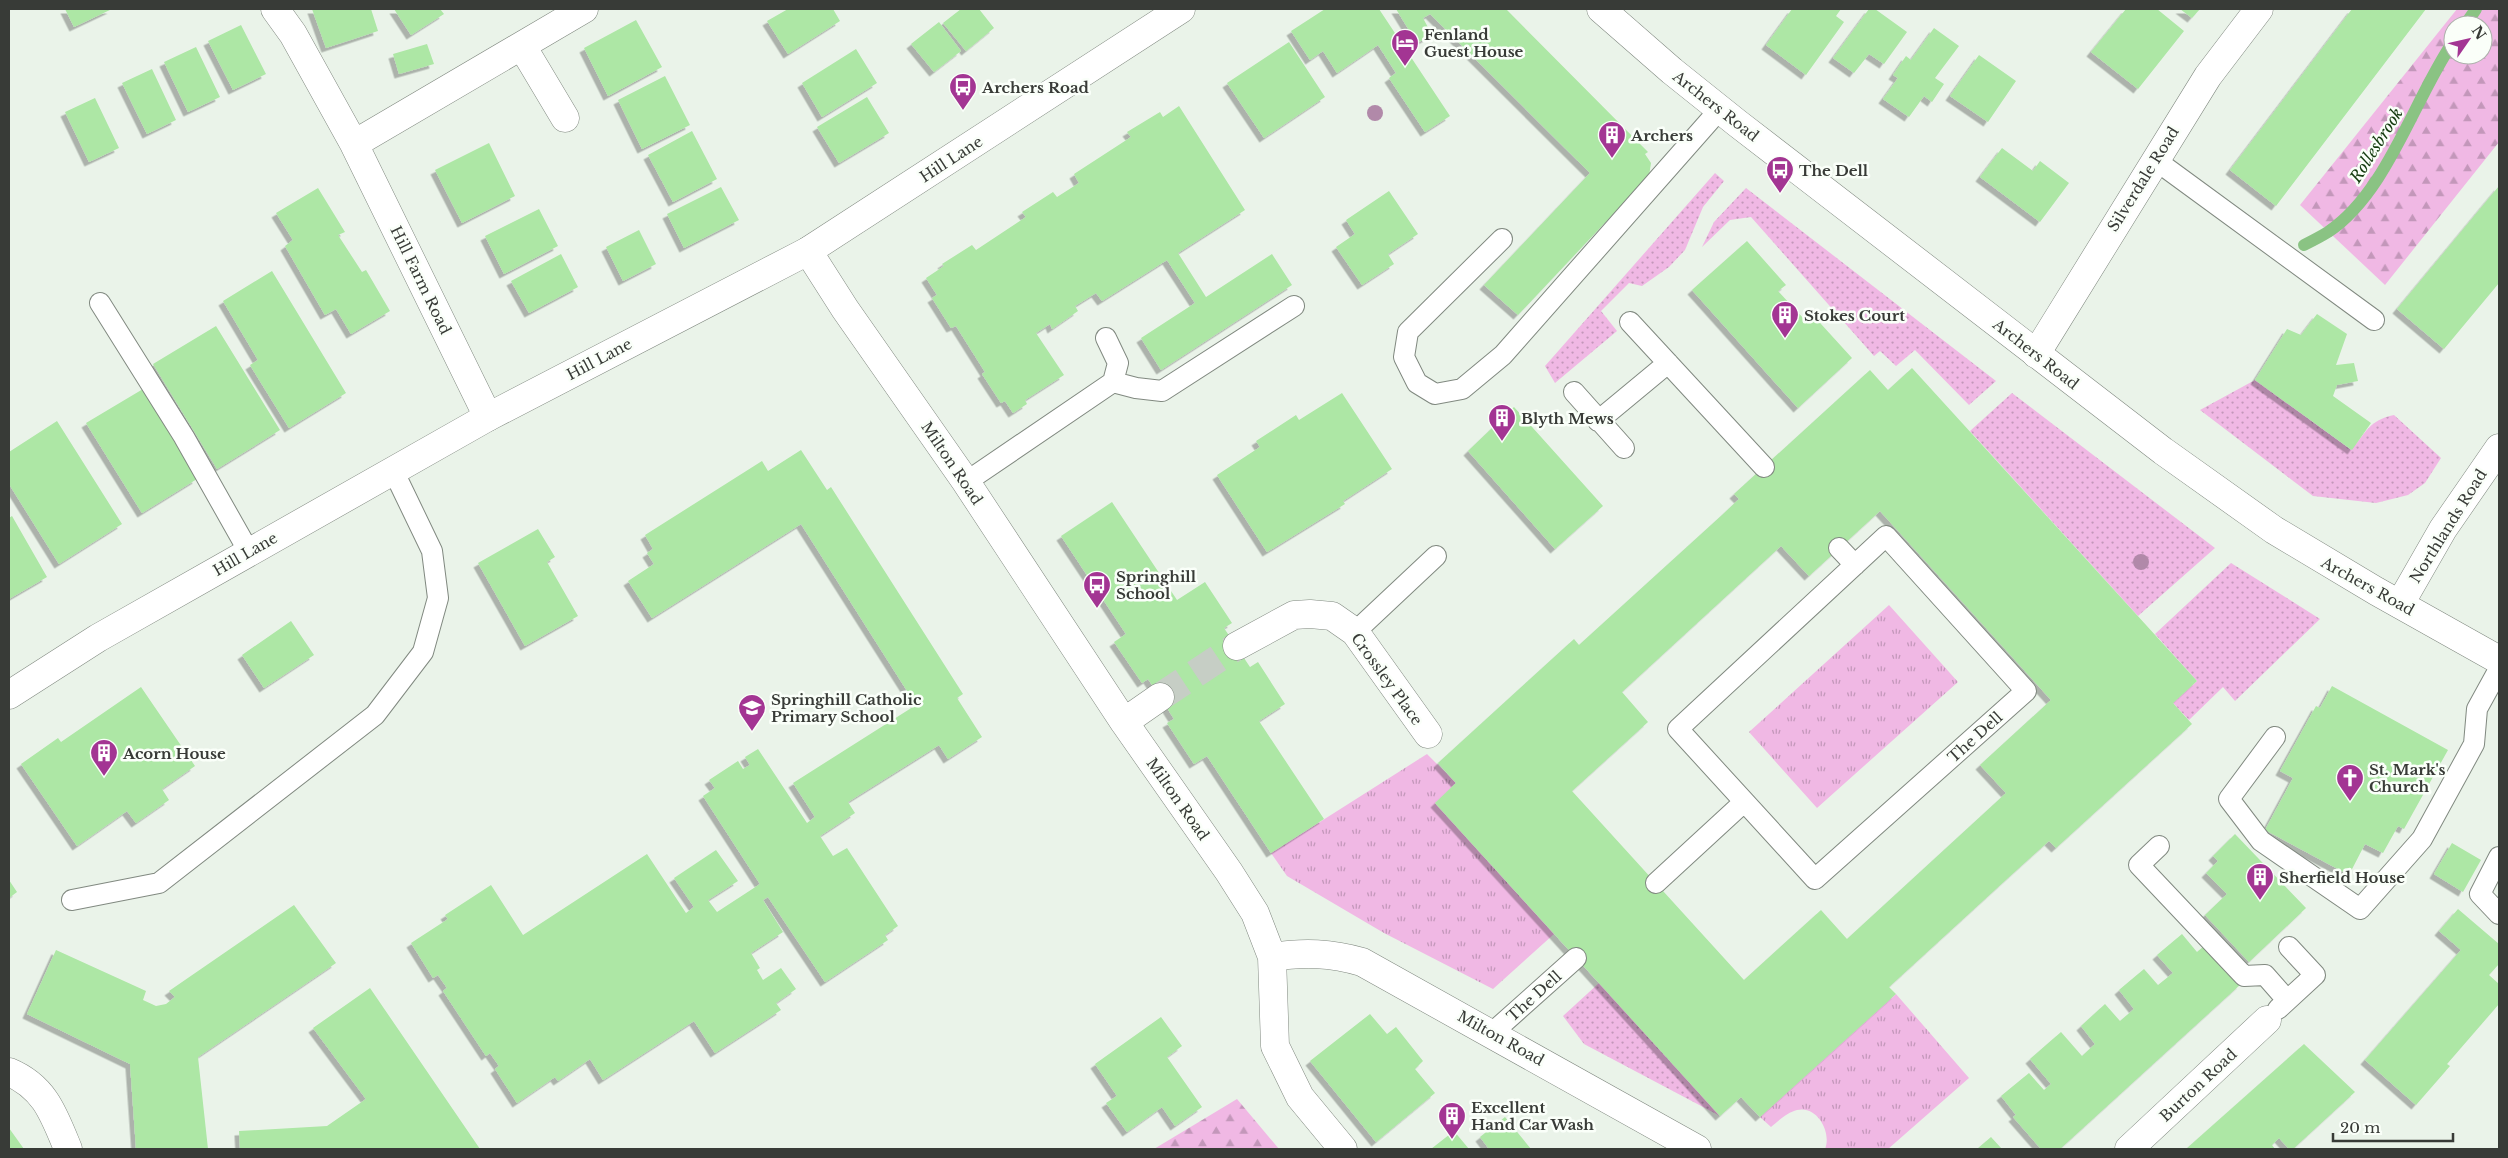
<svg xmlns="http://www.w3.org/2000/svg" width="2508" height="1158" font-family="'Libre Baskerville',serif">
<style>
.grass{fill:url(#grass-dots)}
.forest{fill:url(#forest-firs);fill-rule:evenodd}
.park{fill:url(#park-tufts)}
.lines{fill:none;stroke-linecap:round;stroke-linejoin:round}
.stream{stroke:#8ac383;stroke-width:12}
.building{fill:#ade7a5;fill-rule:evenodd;filter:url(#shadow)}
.minor-tunnel{stroke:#c6cec5;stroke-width:28;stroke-dasharray:28 14;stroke-linecap:butt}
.service-casing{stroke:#818980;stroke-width:22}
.minor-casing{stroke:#818980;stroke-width:29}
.tertiary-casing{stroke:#818980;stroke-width:29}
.service{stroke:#fff;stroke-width:20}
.minor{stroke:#fff;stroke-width:28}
.tertiary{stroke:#fff;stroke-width:28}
.tree{fill:#b189a9}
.labels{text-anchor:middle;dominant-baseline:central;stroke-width:5;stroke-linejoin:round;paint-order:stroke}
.poi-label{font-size:15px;font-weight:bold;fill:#383b37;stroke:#fafff9;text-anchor:start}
.street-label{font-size:15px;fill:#383b37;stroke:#fafff9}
.water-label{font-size:16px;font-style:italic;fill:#153b10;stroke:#fafff9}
</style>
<defs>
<pattern id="grass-dots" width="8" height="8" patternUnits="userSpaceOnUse" patternTransform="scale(1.25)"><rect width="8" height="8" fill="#f0b8e4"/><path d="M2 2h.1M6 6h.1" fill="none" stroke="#c397ba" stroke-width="1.8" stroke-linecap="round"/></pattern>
<pattern id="forest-firs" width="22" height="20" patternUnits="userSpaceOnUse" patternTransform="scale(1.25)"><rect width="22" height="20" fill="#f0b8e4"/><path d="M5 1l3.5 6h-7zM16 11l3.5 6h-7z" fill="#c397ba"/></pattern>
<pattern id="park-tufts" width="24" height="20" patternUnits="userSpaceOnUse" patternTransform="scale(1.25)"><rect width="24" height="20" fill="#f0b8e4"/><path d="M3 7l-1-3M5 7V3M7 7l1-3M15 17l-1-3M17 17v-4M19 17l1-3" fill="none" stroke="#c397ba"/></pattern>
<filter id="shadow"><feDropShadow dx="-4.5" dy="4.5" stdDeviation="0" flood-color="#0004"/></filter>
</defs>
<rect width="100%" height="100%" fill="#eaf3e9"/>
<path class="grass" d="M1715,173L1724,181L1703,207L1685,250L1669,267L1642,286L1629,283L1601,311L1617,331L1555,383L1545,366Z
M1746,188L1996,381L1969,405L1915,350L1896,366L1880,351L1874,356L1751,217L1730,220L1702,247L1714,222Z
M2255,380L2351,450C2366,433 2369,420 2394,415L2441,458L2425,483L2408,495L2376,503L2313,496L2200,410Z
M2012,393L2215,548L2138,616L1970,431Z
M2231,563L2320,619L2235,701L2223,687L2189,720L2173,703L2197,681L2155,634Z
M1599,983L1720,1116L1584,1044L1563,1016Z"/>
<path class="forest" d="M2457,9H2499V142L2385,285L2300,205ZM2453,25H2483V55H2453Z
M1237,1099L1279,1149H1154Z"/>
<path class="park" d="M1889,605L1958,682L1817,808L1749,732Z
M1427,754L1456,783L1435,803L1554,934L1493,989L1384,933L1287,876L1271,853Z
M1896,994L1969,1078L1888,1149H1825C1832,1132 1817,1105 1797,1110C1788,1112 1778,1121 1771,1127L1760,1117Z"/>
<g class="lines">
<path class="stream" d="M2465,25L2476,9
M2304,245C2312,241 2320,237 2328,232C2387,193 2414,99 2453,42"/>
</g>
<path class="building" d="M65,9H112L74,27Z
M312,9H371L378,31L326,48Z
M394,9H440L444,14L411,35Z
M788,9H833L840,21L788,54L767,21Z
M961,9H979L994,28L966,51L943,23Z
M1325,9H1379L1450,116L1425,132L1389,78L1396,73L1378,45L1337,73L1323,51L1310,60L1291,31Z
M1396,9H1506L1648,152L1645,154L1651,163L1649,176L1518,315L1484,285L1590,173L1430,14L1423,18L1432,35L1417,43Z
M1792,9H1841L1836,16L1844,22L1806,75L1766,45Z
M1869,9H1875L1907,32L1884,64L1869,54L1854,73L1833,58Z
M2126,9H2157L2184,31L2138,89L2091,52Z
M2180,9H2200L2192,18Z
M2352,9H2426L2276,206L2230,170Z
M636,20L662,67L608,96L584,48Z
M939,22L961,51L934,72L911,44Z
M241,25L266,74L233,90L208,41Z
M1934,28L1959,46L1935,78L1944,84L1932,102L1924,96L1909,117L1883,99L1898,78L1893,75L1906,56L1911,60Z
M1289,42L1325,97L1264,138L1227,83Z
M427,44L434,64L399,74L393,54Z
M196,47L220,97L188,112L164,62Z
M856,49L877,83L822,117L802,83Z
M1979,55L2016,81L1988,122L1950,96Z
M152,69L176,120L147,134L122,83Z
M665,76L690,125L642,149L618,100Z
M867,97L889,133L839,163L817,127Z
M95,98L119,148L89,162L65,112Z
M1179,106L1245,210L1178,253L1206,297L1272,254L1292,285L1161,370L1141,338L1195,303L1167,260L1102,301L1096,293L1075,306L1078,311L1052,329L1050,324L1036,333L1064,375L1025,400L1027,404L1013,413L1005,401L1001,403L982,374L985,372L956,326L951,328L932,298L937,295L926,278L944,266L942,264L972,245L976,250L1026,217L1022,212L1053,192L1057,197L1079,183L1074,174L1131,137L1127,132L1160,112L1163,117Z
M692,131L717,179L673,202L648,155Z
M489,143L515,196L462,223L435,170Z
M2002,148L2033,171L2040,161L2069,183L2040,222L1980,177Z
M2499,186V283L2444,349L2397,309Z
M721,187L739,220L684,248L667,214Z
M318,188L345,232L338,235L362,272L366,270L390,311L351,334L336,309L325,315L285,246L293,240L276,213Z
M1389,191L1418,234L1388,254L1394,264L1362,285L1336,247L1355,234L1346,220Z
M539,209L558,246L504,274L485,236Z
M639,230L656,264L623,281L606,247Z
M1747,241L1786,285L1778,291L1804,319L1811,313L1852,358L1798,408L1692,290Z
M561,254L578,287L529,313L511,281Z
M272,271L346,393L289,428L250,365L258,360L223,301Z
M2317,314L2347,334L2336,365L2354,363L2358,381L2337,385L2333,396L2371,423L2352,450L2255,380L2287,329L2301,335Z
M216,326L280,430L217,469L153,364Z
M1912,368L2197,681L2173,703L2192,724L2056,848L2049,841L2008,878L1889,987L1896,994L1760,1117L1741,1097L1720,1116L1435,803L1456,783L1438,763L1574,639L1579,645L1722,515L1739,499L1734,494L1870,370L1888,390ZM1880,511L2051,700L1980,765L2006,793L1847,939L1821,910L1744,980L1572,791L1648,722L1622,692L1781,546L1809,576Z
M143,389L197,479L142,513L86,423Z
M1342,393L1392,469L1343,501L1345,504L1267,552L1217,475L1260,447L1256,441L1296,415L1299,420Z
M1514,407L1603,506L1555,549L1468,451Z
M57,421L122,524L59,564L9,484V452Z
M801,450L827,490L831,487L963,694L957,698L982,737L948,759L939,745L848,802L855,813L820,836L833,856L847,848L898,926L885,935L888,940L825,982L768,897L763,900L783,932L751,953L760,968L757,970L763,980L781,968L796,989L776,1003L781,1010L715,1053L694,1021L603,1080L590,1059L558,1081L555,1077L517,1103L495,1069L499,1066L490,1053L486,1056L443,991L447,988L438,975L433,978L411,943L448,919L445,915L491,885L523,935L647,854L686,913L694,907L674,878L716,850L738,881L708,900L717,912L760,884L703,796L715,788L709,780L738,761L743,769L750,765L745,757L758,749L807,823L815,817L793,783L916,705L801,524L652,618L628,581L654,564L647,553L653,549L645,535L762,461L768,471Z
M1112,502L1177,600L1205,582L1232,623L1224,628L1250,667L1258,662L1285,704L1259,721L1324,819L1271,853L1207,756L1194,764L1167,723L1174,719L1160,697L1148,679L1142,683L1114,642L1126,634L1061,536Z
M12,516L47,577L9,599V518Z
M538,529L555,557L547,562L578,616L525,646L478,563Z
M291,621L314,655L264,688L242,655Z
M2332,686L2448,750L2404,829L2398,826L2383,853L2365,844L2349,875L2265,830L2293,778L2280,771L2316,706L2320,708Z
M141,687L195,766L162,789L169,800L136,823L127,811L77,846L21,764L58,738L61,742Z
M2235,834L2306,908L2249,962L2205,915L2227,894L2206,873L2218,861L2213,856Z
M2452,843L2481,860L2463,892L2434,874Z
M9,880L17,892L9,898Z
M294,905L336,963L198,1057L208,1149H136L130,1064L27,1014L56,950L146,991L143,1000L156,1006L166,1004L175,997L169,991Z
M2458,909L2499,944V964L2489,975L2499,984V1004L2447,1064L2450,1066L2416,1105L2365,1060L2461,950L2439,931Z
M2182,934L2197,952L2204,946L2241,984L2060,1149H2041L2013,1117L2016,1115L2001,1096L2029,1073L2044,1090L2051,1084L2030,1059L2061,1032L2082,1056L2095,1044L2081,1026L2105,1004L2120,1021L2134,1009L2119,990L2144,969L2158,985L2173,973L2157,955Z
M370,988L480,1149H240L239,1131L327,1126L366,1099L313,1028Z
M1370,1014L1387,1034L1396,1027L1423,1061L1415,1069L1435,1093L1376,1142L1310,1061Z
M1161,1017L1182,1046L1167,1057L1202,1107L1175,1126L1162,1107L1127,1132L1106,1103L1117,1096L1095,1064Z
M2304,1044L2355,1092L2293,1149H2289L2279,1138L2272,1145L2275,1149H2186Z
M1505,1117L1531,1149H1489L1480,1137Z
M9,1128L24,1149H9Z
M1454,1131L1469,1149H1431Z
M1991,1137L2002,1149H1977Z"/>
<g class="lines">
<path class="minor-tunnel" d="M1160,697L1237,646"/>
<defs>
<path id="service" d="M2154,159L2374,320
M1502,239L1408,332L1404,357L1417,383L1435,394L1462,389L1503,355L1720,109
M100,303L184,437L249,552
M1630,322L1764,467
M1106,338L1118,363L1113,382
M1574,392L1624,448
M1598,421L1668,363
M966,482L1113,382L1136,388L1162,391L1294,306
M1886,536L2026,691L1815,879L1678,729Z
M1839,548L1855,565
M1355,632L1436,556
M2275,737L2229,799L2261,841L2360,909L2422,839L2474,744L2477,709L2499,669
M2159,846L2139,865L2244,976L2265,975L2286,999
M2499,857L2480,894L2499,914
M1656,883L1744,802
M72,900L159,883L375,715L423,652L438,598L432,551L393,470
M2278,1009L2315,975L2289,947
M1492,1033L1576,958"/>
<path id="minor" d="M275,9L293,34L354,144L488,417
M522,46L565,118
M354,144L584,9
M808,251L845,309L966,482L1124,722L1229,872L1255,913L1272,957L1275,1046L1300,1097L1343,1149
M2036,354L2208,76L2259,9
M2400,604L2443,529L2499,448
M1237,646L1294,615L1310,614L1332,616L1355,632L1428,734
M1124,722L1160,697
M1272,957C1304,952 1331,953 1362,962L1697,1149
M9,1072C45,1087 54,1115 68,1149
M2129,1149L2267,1020"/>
<path id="tertiary" d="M1601,9L1672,71L1737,123L2163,451L2274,530L2376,591L2499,660
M9,695L98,638L488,417L808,251L1181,9"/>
</defs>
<use href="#service" class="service-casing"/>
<use href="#minor" class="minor-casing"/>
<use href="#tertiary" class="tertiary-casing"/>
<use href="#service" class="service"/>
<use href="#minor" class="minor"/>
<use href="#tertiary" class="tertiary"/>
</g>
<g class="tree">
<circle cx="1375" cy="113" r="8"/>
<circle cx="2141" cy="562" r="8"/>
</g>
<defs>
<symbol id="hotel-pin" viewBox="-11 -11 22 30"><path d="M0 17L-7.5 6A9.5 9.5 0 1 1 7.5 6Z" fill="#a33593" stroke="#fafff9"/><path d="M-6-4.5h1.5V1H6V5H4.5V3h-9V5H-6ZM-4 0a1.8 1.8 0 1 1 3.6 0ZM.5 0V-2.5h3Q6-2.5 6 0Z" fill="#fff"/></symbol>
<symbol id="bus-pin" viewBox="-11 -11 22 30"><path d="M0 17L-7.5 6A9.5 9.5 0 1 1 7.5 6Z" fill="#a33593" stroke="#fafff9"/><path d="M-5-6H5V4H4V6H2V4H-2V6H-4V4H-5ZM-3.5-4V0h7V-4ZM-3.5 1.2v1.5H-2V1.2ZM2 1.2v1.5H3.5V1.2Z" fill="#fff"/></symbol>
<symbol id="building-pin" viewBox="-11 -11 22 30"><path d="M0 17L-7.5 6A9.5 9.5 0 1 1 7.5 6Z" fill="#a33593" stroke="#fafff9"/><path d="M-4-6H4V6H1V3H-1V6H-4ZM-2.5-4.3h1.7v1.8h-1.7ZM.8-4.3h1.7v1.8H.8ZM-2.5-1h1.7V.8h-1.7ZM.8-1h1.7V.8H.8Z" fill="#fff"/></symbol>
<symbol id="school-pin" viewBox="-11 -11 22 30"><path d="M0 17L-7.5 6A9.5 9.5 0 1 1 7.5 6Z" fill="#a33593" stroke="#fafff9"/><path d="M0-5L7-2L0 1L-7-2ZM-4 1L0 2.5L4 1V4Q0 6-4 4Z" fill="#fff"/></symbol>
<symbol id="church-pin" viewBox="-11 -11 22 30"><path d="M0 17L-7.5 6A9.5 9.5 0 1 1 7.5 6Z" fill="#a33593" stroke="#fafff9"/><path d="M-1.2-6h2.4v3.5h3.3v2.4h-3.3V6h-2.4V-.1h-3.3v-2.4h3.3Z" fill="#fff"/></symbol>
</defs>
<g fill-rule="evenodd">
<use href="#hotel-pin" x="1389" y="27" width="32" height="43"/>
<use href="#bus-pin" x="947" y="71" width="32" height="43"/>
<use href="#building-pin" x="1596" y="119" width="32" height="43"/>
<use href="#bus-pin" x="1764" y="154" width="32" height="43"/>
<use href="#building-pin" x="1769" y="299" width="32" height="43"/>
<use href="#building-pin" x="1486" y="402" width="32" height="43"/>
<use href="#bus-pin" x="1081" y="569" width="32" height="43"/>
<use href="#school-pin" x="736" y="692" width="32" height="43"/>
<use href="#building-pin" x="88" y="737" width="32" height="43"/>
<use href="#church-pin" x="2334" y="762" width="32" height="43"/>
<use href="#building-pin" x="2244" y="861" width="32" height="43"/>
<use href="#building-pin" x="1436" y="1100" width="32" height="43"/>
</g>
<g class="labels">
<g class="poi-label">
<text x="1424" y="34">Fenland<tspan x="1424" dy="17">Guest House</tspan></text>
<text x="982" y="87">Archers Road</text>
<text x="1631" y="135">Archers</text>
<text x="1799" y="170">The Dell</text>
<text x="1804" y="315">Stokes Court</text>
<text x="1521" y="418">Blyth Mews</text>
<text x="1116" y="576">Springhill<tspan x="1116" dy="17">School</tspan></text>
<text x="771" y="699">Springhill Catholic<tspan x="771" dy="17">Primary School</tspan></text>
<text x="123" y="753">Acorn House</text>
<text x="2369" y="769">St. Mark's<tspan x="2369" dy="17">Church</tspan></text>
<text x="2279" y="877">Sherfield House</text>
<text x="1471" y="1107">Excellent<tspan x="1471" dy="17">Hand Car Wash</tspan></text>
</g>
<g class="street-label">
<text transform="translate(1716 106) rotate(38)">Archers Road</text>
<text transform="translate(951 159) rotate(-33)">Hill Lane</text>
<text transform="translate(2143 179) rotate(-58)">Silverdale Road</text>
<text transform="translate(421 280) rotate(64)">Hill Farm Road</text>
<text transform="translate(2036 354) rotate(38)">Archers Road</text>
<text transform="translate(599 359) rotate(-28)">Hill Lane</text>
<text transform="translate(952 463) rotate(56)">Milton Road</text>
<text transform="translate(2448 526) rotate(-58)">Northlands Road</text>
<text transform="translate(245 554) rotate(-30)">Hill Lane</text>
<text transform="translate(2368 586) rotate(29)">Archers Road</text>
<text transform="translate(1387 679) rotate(54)">Crossley Place</text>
<text transform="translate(1975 737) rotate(-42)">The Dell</text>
<text transform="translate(1178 799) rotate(55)">Milton Road</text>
<text transform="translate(1534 996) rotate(-42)">The Dell</text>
<text transform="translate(1501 1038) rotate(29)">Milton Road</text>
<text transform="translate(2198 1085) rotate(-43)">Burton Road</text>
</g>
<g class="water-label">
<text transform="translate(2376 145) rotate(-58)">Rollesbrook</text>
</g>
</g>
<rect width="2508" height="1158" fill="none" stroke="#383b37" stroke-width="20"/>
<g transform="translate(2468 40) rotate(56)"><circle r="24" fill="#fafff9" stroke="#acb1ab"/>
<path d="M0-4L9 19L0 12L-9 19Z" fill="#a33593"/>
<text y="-8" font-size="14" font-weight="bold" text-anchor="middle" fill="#383b37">N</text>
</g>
<path d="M2333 1133v8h120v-8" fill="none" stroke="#383b37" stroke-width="2.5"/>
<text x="2340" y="1133" font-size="15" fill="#383b37" stroke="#fafff9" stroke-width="4" paint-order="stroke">20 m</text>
</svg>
